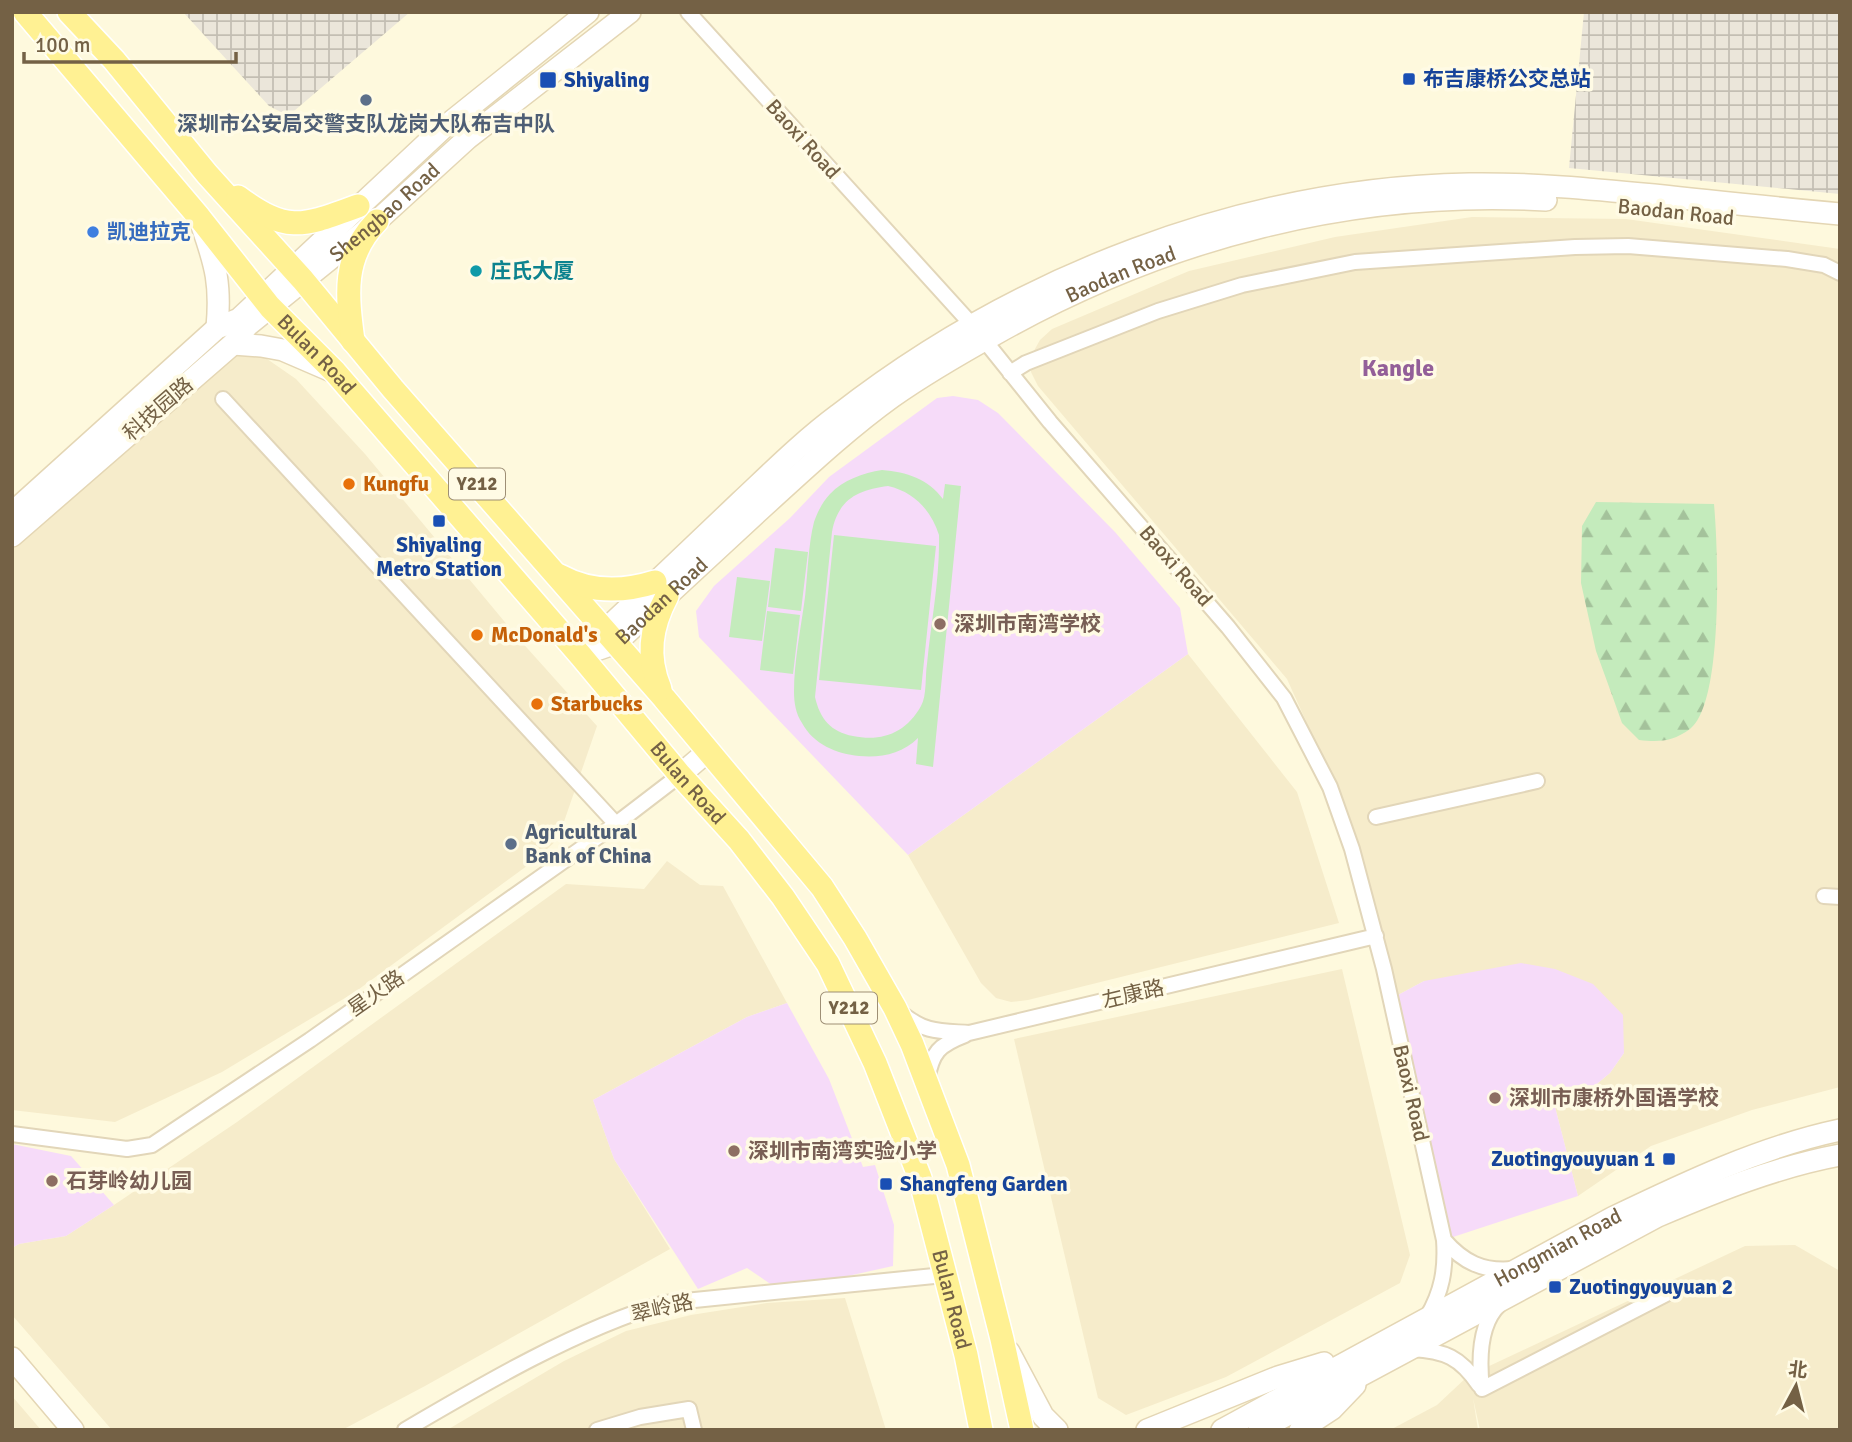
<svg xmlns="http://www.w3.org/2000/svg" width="1852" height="1442" font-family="Signika,'Noto Sans SC',sans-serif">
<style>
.residential{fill:#f6eccb}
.industrial{fill:url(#industrial-grid)}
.education{fill:#f6dbf9}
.forest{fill:url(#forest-firs)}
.pitch{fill:#c4ebbc;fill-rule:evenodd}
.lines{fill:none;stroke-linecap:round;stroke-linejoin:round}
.street-casing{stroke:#e2d6b9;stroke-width:18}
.secondary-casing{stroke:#e4d6b4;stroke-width:24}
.primary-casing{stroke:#fff;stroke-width:26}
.street{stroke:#fff;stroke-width:14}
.secondary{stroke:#fff;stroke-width:21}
.primary{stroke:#fff193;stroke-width:23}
.transit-dot{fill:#1a4fb4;stroke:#fffbe5;stroke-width:2.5}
.service-dot{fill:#5c6f8a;stroke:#fffbe5;stroke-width:2.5}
.shop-dot{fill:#3f7fe0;stroke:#fffbe5;stroke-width:2.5}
.culture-dot{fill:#0f9aa8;stroke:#fffbe5;stroke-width:2.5}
.food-dot{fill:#e8710a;stroke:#fffbe5;stroke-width:2.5}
.education-dot{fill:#8d6e63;stroke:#fffbe5;stroke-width:2.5}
.labels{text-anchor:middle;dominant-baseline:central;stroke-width:7;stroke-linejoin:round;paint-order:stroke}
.shield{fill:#fffbe5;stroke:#9e8f75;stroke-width:2}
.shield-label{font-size:19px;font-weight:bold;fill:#746145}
.transit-label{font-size:21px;font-weight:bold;fill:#164399;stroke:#fffbe5;text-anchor:start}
.service-label{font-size:21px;font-weight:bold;fill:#4e5e75;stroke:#fffbe5}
.street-label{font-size:21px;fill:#746145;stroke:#fffbe5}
.shop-label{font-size:21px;font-weight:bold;fill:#366cbe;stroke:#fffbe5;text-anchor:start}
.culture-label{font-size:21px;font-weight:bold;fill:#0d838f;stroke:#fffbe5;text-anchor:start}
.food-label{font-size:21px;font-weight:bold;fill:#c56008;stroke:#fffbe5;text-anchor:start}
.education-label{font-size:21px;font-weight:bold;fill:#785e54;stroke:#fffbe5;text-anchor:start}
.quarter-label{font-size:24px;font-weight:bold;fill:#935f99;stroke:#fffbe5}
</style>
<defs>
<pattern id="industrial-grid" width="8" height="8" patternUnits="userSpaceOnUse" patternTransform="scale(1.75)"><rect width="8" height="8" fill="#ebe6da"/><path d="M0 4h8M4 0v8" fill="none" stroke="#c3beb3"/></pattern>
<pattern id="forest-firs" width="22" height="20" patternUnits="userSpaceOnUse" patternTransform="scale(1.75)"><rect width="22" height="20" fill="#c4ebbc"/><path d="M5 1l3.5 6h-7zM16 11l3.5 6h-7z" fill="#a4c29b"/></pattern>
</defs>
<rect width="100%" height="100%" fill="#fef9dd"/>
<path class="residential" d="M1472,217L1626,219L1840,249V1087L1752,1110L1651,1146L1578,1196L1554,1103L1586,1093L1610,1073L1624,1053L1424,981L1398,995L1343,803L1287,679L1038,386L1031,372V356L1040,340L1052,329L1189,271L1335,237Z
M257,352L296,379L365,454L519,639L597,726L558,839L535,860L355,992L222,1072L115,1122L12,1110V543L224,358Z
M1188,654L1297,792L1339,923L1028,1000L1011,1002L996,998L981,983L908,855Z
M667,861L700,885L723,886L787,1003L747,1017L593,1100L614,1159L670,1249L425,1386L342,1430H112L12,1315V1248L19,1244L66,1236L114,1205L237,1122L566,884L644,889Z
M1342,969L1410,1255L1400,1283L1226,1377L1126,1415L1098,1398L1014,1039Z
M1795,1245L1840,1271V1430H1480L1473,1398L1478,1430H1390L1437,1405L1468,1376L1745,1246Z
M845,1298L886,1430H447L564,1361L626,1331L691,1315L767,1303Z
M12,1396L41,1430H12Z"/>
<path class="industrial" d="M183,12H410L294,111L281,112L269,106Z
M1584,12H1840V194L1569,168Z"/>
<path class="education" d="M953,396L978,400L998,413L1115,532L1180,608L1188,654L908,855L699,637L696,611L714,586L790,518L829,477L937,398Z
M1521,963L1555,969L1593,984L1623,1015L1624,1053L1610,1073L1586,1093L1554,1103L1578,1196L1450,1238L1398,995L1424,981Z
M787,1003L829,1079L863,1167L875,1165L894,1225L893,1266L830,1280L772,1285L747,1268L698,1289L614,1159L593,1100L747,1017Z
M12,1144L71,1156L114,1205L66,1236L19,1244L12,1248Z"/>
<path class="forest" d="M1596,502L1714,504C1718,547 1724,703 1690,729C1672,742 1659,742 1639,740L1622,723L1612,695L1596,651L1581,583L1582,526Z"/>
<path class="pitch" d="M882,470C907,472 928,479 943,499L945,484L961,486L933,767L916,764L918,738C902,754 881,758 859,756C837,754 813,744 802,723C796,714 794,703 794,692C794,661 801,628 805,597C808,572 808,546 814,522C817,513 823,501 830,494C843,480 863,473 882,470ZM888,486C914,492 931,510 939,535C940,578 931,622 927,664C925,676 927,696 921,706C906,733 882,742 853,736C831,732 820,719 815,697L832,532C838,499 858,490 888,486Z
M834,535L936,546L921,690L819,680Z
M775,548L808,552L801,611L768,607Z
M737,577L770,581L762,641L729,637Z
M767,611L800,615L793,674L760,670Z"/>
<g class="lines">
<defs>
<path id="street" d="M688,12L973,326L1050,422L1228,627L1284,698L1330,787L1352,849L1384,969L1444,1240C1446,1269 1442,1292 1427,1317
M1010,373L1026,363L1158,311L1242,285L1355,262L1575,247L1628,246L1787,259L1824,265L1840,273
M223,399L616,824
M1376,817L1537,781
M1824,896L1840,897
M901,1013C925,1033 940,1031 969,1033L1376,936
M927,1080C932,1052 939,1045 965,1035
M12,1134L127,1149L152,1145L310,1040L616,824L680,775
M1444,1240C1463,1262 1483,1272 1513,1269
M1412,1349C1445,1351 1460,1357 1479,1385
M1482,1389L1672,1291
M1482,1389C1479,1362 1478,1324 1500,1304
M405,1430C485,1383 577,1329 665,1303L944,1275
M597,1430L640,1417L689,1409L694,1430"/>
<g id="secondary">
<path d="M202,226C216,266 221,285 217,328"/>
<path d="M233,344L261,346L283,350L334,372"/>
<path d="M12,513L217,328L239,319L442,129L588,12"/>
<path id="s1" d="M12,536L233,344L247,326L377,221L468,138L630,12"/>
<path id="s2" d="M599,649L616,643C665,598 713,553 762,508C804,470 845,431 892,397C926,373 961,353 997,333C1166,238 1352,189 1546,200"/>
<path d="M581,656L605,630C650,588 695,545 740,502C772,472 803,441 838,415C1015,277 1242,188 1469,184C1531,183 1593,189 1654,195C1716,202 1778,208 1840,214"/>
<path d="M680,775L708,751"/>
<path d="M1009,1352L1043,1416L1057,1430"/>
<path d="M12,1358L73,1430"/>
<path d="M1147,1430L1278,1377L1324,1363"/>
<path id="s3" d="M1222,1430L1612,1218C1685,1183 1760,1147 1840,1130"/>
<path d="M1259,1430L1658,1216C1717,1191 1776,1167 1840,1155"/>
<path d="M1300,1430L1332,1409L1355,1385"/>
</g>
<g id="primary">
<path id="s4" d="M25,12L199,217L270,307L335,372L581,656L680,775L739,840L783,897L828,964L875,1063L920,1178L966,1355L981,1430"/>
<path d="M69,12L114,60L207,174L303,280L393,389L664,698L822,887L855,938L895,1008L912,1044L958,1165L1002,1339L1022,1430"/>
<path d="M238,197C288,234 303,226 358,206"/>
<path d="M353,341C347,295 342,257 377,221"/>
<path d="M560,576C591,593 623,592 655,582"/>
<path d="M660,689C646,656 651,626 667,596"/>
</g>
</defs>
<use href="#street" class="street-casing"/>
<use href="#secondary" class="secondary-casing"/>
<use href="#primary" class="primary-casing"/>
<use href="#street" class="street"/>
<use href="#secondary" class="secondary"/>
<use href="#primary" class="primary"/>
</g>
<g class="transit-dot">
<rect x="1402" y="72" width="14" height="14" rx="3.5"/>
<rect x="539" y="71" width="18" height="18" rx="3.5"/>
<rect x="432" y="514" width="14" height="14" rx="3.5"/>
<rect x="1662" y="1152" width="14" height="14" rx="3.5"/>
<rect x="879" y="1177" width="14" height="14" rx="3.5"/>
<rect x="1548" y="1280" width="14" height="14" rx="3.5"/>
</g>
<g class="service-dot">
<circle cx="366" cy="100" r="7"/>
<circle cx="511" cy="844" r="7"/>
</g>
<circle class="shop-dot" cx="93" cy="232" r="7"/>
<circle class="culture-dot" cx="476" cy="271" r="7"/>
<g class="food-dot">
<circle cx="349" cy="484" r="7"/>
<circle cx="477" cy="635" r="7"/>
<circle cx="537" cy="704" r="7"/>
</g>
<g class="education-dot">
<circle cx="940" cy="624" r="7"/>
<circle cx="1495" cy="1098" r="7"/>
<circle cx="734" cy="1151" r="7"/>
<circle cx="52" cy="1181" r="7"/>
</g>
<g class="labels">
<g class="shield">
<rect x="449" y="468.5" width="56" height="31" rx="5"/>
<rect x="821" y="992.5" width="56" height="31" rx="5"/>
</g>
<g class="shield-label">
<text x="477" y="484">Y212</text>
<text x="849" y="1008">Y212</text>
</g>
<g class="transit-label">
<text x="1423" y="79">布吉康桥公交总站</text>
<text x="564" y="80">Shiyaling</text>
<text x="439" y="545" text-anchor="middle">Shiyaling<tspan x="439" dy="24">Metro Station</tspan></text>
<text x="1655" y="1159" text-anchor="end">Zuotingyouyuan 1</text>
<text x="900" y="1184">Shangfeng Garden</text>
<text x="1569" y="1287">Zuotingyouyuan 2</text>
</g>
<g class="service-label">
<text x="366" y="124">深圳市公安局交警支队龙岗大队布吉中队</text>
<text x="525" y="832" text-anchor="start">Agricultural<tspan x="525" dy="24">Bank of China</tspan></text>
</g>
<g class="street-label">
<text transform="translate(803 139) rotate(48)">Baoxi Road</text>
<text stroke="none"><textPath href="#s1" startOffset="494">Shengbao Road</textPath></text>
<text transform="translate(1676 212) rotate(6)">Baodan Road</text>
<text stroke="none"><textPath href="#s2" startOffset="648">Baodan Road</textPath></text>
<text stroke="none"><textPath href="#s4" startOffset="450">Bulan Road</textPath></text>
<text transform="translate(158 409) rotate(-41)">科技园路</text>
<text transform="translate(1176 566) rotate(49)">Baoxi Road</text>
<text stroke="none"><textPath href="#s2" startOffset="80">Baodan Road</textPath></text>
<text stroke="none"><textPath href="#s4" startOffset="1017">Bulan Road</textPath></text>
<text transform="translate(376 993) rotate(-35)">星火路</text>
<text transform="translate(1133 994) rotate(-13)">左康路</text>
<text transform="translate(1411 1093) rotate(77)">Baoxi Road</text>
<text stroke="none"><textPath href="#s3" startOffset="382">Hongmian Road</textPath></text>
<text stroke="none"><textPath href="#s4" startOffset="1605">Bulan Road</textPath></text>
<text transform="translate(662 1308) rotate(-13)">翠岭路</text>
</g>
<g class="shop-label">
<text x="107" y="232">凯迪拉克</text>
</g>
<g class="culture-label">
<text x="490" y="271">庄氏大厦</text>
</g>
<g class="food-label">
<text x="363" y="484">Kungfu</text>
<text x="491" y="635">McDonald's</text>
<text x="551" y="704">Starbucks</text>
</g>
<g class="education-label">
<text x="954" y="624">深圳市南湾学校</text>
<text x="1509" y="1098">深圳市康桥外国语学校</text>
<text x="748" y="1151">深圳市南湾实验小学</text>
<text x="66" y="1181">石芽岭幼儿园</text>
</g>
<g class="quarter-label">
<text x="1398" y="368">Kangle</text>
</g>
</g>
<rect width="1852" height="1442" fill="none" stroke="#746145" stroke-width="28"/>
<g transform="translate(1796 1386) rotate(7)" stroke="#fffbe5" stroke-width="5" paint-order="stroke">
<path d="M0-5L12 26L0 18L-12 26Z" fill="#746145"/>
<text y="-10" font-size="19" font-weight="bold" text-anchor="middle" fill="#746145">北</text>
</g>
<path d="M24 52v10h212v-10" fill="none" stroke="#746145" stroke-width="3.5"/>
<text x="35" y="52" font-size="21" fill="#746145" stroke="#fffbe5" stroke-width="5" paint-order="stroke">100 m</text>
</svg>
